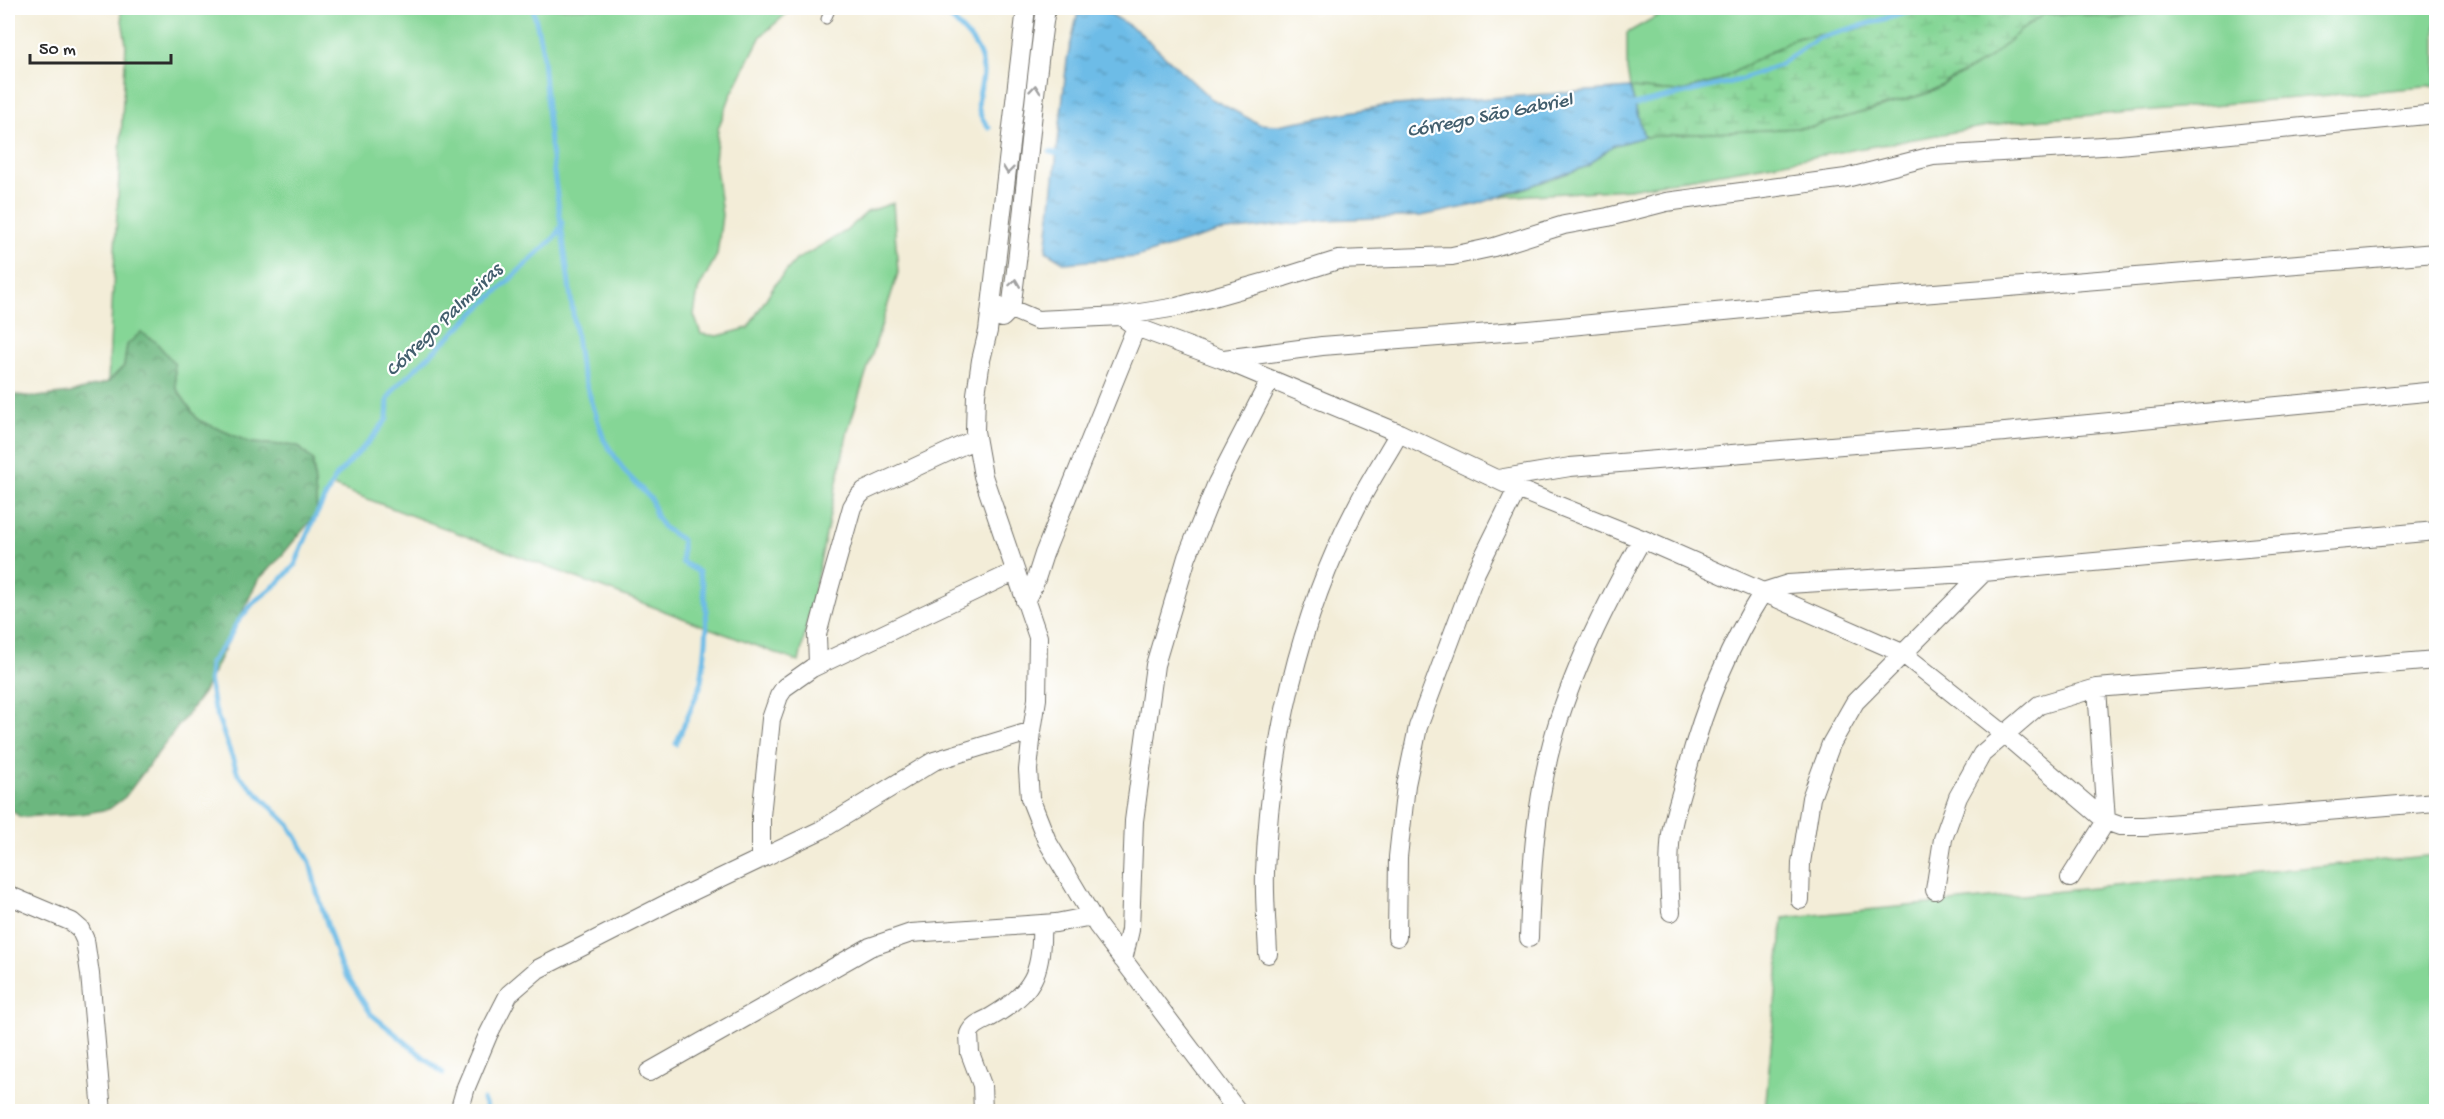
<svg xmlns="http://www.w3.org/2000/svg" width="2444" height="1119" font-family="'Gochi Hand',sans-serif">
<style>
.green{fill:#85d696;stroke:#588060;stroke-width:1.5}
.forest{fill:url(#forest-crowns);stroke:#4c7155;stroke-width:1.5}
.wetland{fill:url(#wetland-marsh);stroke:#588060;stroke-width:1.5}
.water{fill:url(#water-ripples);stroke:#4c7489;stroke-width:1.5}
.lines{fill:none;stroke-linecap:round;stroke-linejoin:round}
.stream{stroke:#6dbce7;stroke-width:5}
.lane-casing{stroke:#716f68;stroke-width:11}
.street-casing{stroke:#716f68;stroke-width:20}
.lane{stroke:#fff;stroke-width:9}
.street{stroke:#fff;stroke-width:18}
.oneway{stroke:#a0a0a0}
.labels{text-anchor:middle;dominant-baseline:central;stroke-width:4.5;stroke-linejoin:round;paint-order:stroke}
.water-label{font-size:20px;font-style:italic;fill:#425e6d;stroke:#fff}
</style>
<defs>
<pattern id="forest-crowns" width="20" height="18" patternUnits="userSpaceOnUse" patternTransform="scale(1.5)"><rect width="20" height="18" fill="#6cb77f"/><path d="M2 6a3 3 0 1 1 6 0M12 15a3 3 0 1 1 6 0" fill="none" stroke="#599568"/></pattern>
<pattern id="wetland-marsh" width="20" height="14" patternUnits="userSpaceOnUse" patternTransform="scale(1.5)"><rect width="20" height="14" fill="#85d696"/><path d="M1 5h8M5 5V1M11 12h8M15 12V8" fill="none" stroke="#73b881"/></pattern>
<pattern id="water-ripples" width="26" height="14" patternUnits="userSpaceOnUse" patternTransform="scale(1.5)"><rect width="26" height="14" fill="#6dbce7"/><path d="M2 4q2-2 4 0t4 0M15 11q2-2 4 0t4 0" fill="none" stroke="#5a99bb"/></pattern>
</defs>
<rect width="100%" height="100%" fill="#fff"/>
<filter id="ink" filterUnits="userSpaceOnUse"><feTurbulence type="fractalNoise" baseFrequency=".0167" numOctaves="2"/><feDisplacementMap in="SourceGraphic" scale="12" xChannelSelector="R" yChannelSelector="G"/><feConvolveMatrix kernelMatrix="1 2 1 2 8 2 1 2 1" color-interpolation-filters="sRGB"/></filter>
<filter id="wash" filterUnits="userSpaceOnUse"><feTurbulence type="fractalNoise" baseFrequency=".008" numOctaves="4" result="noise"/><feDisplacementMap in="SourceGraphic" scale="24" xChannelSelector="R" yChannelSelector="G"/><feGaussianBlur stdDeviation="1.35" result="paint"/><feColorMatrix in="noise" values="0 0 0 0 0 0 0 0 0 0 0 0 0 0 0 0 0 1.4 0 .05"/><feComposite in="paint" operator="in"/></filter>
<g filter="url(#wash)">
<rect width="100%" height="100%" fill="#f3edd8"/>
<path class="green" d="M120,8H793L761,36L730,97L718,129L715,160L722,215L717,255L698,290L694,315L701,334L718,336L748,328L775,284L796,260L846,231L867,212L893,203L898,273L848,430L799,662L333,486L317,513L313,461L298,446L251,443L198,420L176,388L174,363L127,345L124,366L108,382L126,44Z
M1671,8H1915L1855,30L1796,38L1718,81L1678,92L1630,88L1627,69V33Z
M2164,8H2436V86L2011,122L1630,189L1500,197L1588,166L1612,146L1643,137L1812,127L1928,93L1988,59L2020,31L2044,14H2079L2112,19L2156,12Z
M2436,855V1111H1765L1783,918Z"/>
<path class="forest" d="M141,332L156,342L174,363L176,388L198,420L251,443L298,446L313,461L317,513L279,559L258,580L203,693L125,797L109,809L81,814L20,817L8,807V394L37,397L70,393L108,382L124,366L127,345Z"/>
<path class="wetland" d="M1915,8H2164L2156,12L2112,19L2079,14H2044L2020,31L1988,59L1928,93L1812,127L1644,137L1630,88L1678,92L1718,81L1796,38L1855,30Z"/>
<path class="water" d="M1079,8H1101L1138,31L1210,98L1259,124L1278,125L1383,106L1630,88L1644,137L1612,146L1588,166L1475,205L1421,216L1328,220L1218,232L1136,257L1065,263L1046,251L1067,60Z"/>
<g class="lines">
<path class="stream" d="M533,8L542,48L550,143L580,365L604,440L625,472L651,499L656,516L664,528L682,540V562L699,572C711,611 707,647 700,687L676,744
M941,8C954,23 975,38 981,58C990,87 965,100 989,128
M1630,106L1739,80L1777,66L1818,38L1922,8
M1050,152L1062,155
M443,1073L371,1014L340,965L317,892L310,862L290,826L238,774L213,704L209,679L210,663L229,638L236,624L253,603L278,583L295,565L312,523L335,478L373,437L387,419L388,399L395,388L556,236L562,223
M483,1100L489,1112"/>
</g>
</g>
<g filter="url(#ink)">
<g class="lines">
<defs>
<path id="lane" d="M826,19L831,8"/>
<path id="street" d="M1026,8L988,331L981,360L976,394L975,431L983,476L1038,637L1037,699L1032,731
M991,305L1011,309L1037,320L1121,316L1177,307L1284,277L1338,260L1452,256L1494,247L1564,225L1608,217L1666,202L1846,178L1933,156L2119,145L2436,114
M1121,316L1136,327L1222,359L1399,433L1517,489L1642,539L1902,653L2004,734L2106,821L2120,826H2144L2436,802
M1002,318L1011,309C1025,209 1031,108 1046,8
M1224,359L1322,346L1529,330L1808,303L2436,253
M1498,479L1570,467L2005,432L2436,391
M1025,601L1035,582L1044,554L1136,327
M818,664L817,635L829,589L852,507L858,497L864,491L976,439
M761,859V816L771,719L779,696L785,687L812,668L1014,572
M2070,878L2106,821L2097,688
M1935,890L1943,839L1958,797L1982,754L2039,705L2097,688L2436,660
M8,895L72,922L80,929L85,940L90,974L102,1112
M1800,900L1801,863L1811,798L1831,744L1855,702L1984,572
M1671,912C1669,885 1668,860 1671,834C1673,819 1678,804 1682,790C1699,721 1725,651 1763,592L1788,584L1984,572L2436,531
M1397,937L1398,857L1406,785L1418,727L1476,572L1517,489
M1529,938C1531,873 1535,807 1552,743C1571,672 1606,604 1642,539
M1268,954C1267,927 1264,899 1265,872C1270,748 1298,618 1356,508C1369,482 1385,458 1399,433
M1123,960L1130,930L1134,821L1155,665L1187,557L1217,483L1270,380
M649,1072L870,947L911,933L1056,923L1092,916
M459,1112L466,1087L488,1035L509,994L538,969L668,903L821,830L934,761L1032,731L1028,770L1030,798L1047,841L1097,925L1238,1112
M983,1112L982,1085L970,1053L969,1034C973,1024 982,1022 991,1017C1033,993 1043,972 1041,924"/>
</defs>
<use href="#lane" class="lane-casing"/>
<use href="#street" class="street-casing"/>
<use href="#lane" class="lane"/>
<use href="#street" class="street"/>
</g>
<defs><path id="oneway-chevron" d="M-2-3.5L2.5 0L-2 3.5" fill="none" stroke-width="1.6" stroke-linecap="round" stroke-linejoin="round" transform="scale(1.5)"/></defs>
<g class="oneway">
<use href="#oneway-chevron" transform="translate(1035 89) rotate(-84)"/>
<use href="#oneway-chevron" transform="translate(1008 170) rotate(97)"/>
<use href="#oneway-chevron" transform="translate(1015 283) rotate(-82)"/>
</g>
</g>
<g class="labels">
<g class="water-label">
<text transform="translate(1490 117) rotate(-11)">Córrego São Gabriel</text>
<text transform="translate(445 321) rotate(-44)">Córrego Palmeiras</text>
</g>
</g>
<rect width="2444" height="1119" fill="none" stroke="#fff" stroke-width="30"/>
<path d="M30 54v9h141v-9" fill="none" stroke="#2b2b2b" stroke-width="3"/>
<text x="39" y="54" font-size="18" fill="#2b2b2b" stroke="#ffffff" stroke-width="4.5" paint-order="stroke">50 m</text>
</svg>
